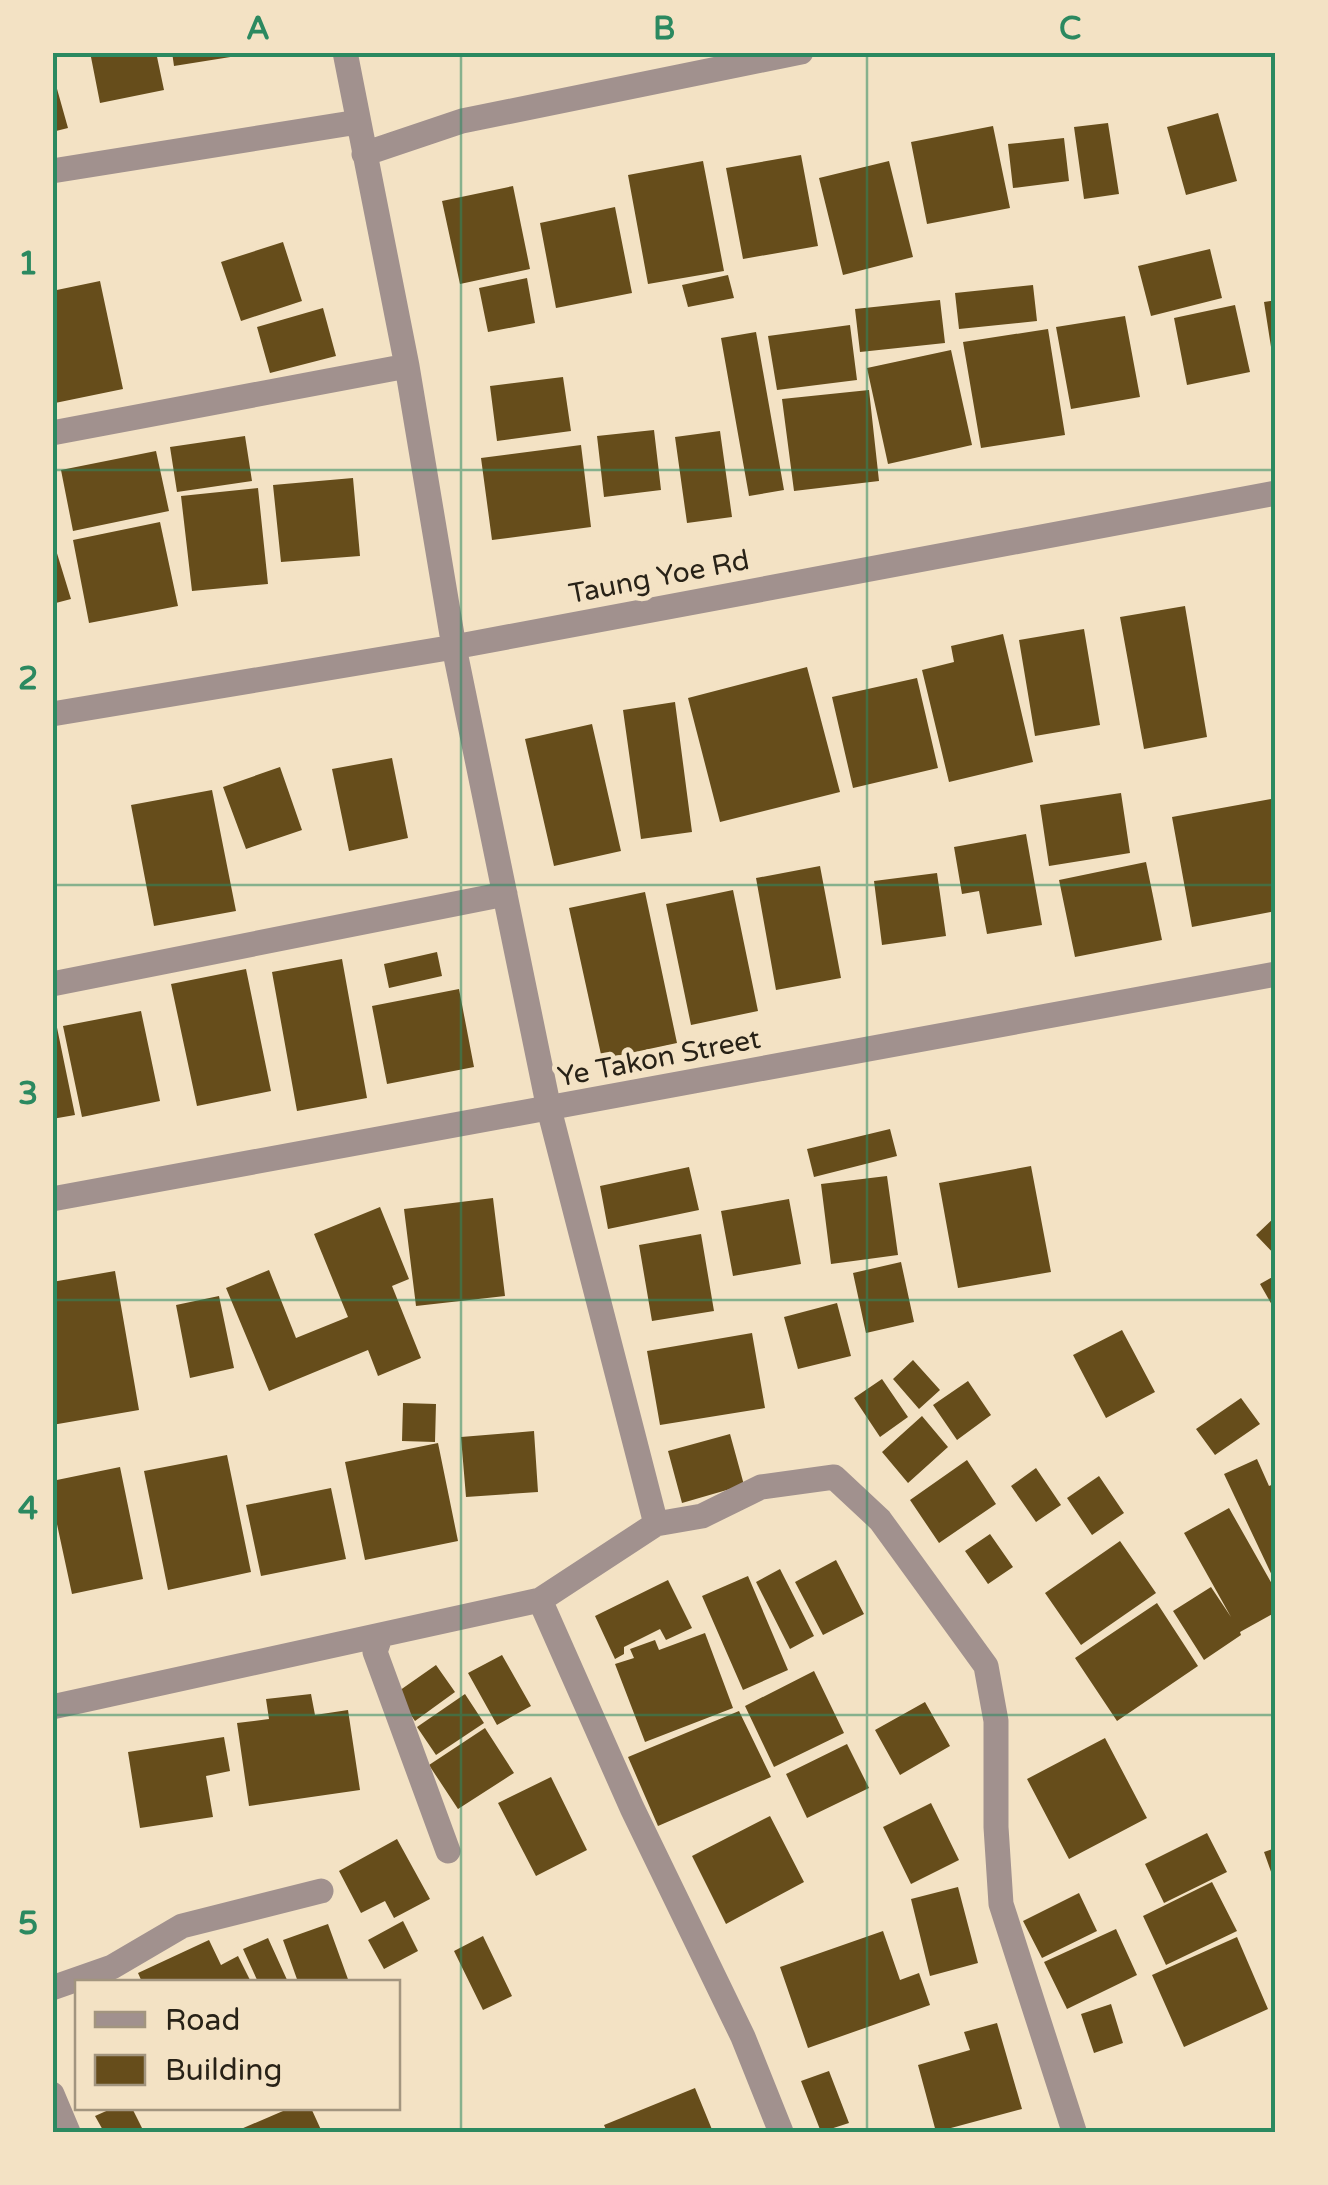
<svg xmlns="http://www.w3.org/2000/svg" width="1328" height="2185" font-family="'Varela Round',sans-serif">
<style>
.building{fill:#664d1b}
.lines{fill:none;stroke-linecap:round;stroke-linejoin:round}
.street{stroke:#a1918e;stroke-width:25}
.grid{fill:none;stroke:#2b8960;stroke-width:2.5;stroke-opacity:0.55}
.labels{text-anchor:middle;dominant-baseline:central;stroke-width:10;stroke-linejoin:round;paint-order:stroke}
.street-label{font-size:28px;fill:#282217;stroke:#f3e2c4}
.neatline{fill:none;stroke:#2b8960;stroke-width:4}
.grid-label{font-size:32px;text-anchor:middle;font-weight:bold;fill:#2b8960}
</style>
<rect width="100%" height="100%" fill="#f3e2c4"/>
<path class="building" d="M90,52H156L164,90L100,103Z
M172,52H243V55L174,66Z
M52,71L68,128L52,132Z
M1218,113L1237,181L1186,195L1167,127Z
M1108,123L1119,194L1084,199L1074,127Z
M993,126L1010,208L927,224L911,142Z
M1064,138L1069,181L1013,188L1008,144Z
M801,155L818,246L743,259L726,168Z
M703,161L724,271L648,284L628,175Z
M889,161L913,257L843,275L819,178Z
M513,186L530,269L460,284L442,201Z
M615,207L632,293L556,308L540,223Z
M283,242L302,301L241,321L221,262Z
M1210,249L1222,298L1151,316L1138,266Z
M728,275L734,298L688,307L682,285Z
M527,278L535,323L488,332L479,288Z
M100,281L123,389L55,403L52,291Z
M1033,285L1037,321L959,329L955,293Z
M940,300L945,343L860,352L855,309Z
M1276,300V347H1271L1264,302Z
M1235,305L1250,372L1187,385L1174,318Z
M323,308L336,356L270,373L257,327Z
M1125,316L1140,397L1071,409L1056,327Z
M850,325L857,380L777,390L768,336Z
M1048,329L1065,435L981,448L963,342Z
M756,332L784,490L749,496L721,338Z
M951,350L972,445L888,464L867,368Z
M563,377L571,431L497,441L490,386Z
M869,390L879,481L794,491L782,399Z
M654,430L661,490L604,497L597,436Z
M720,431L732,517L687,523L675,437Z
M245,436L252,481L177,492L170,447Z
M581,445L591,527L492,540L481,458Z
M156,451L169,511L73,531L61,470Z
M353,478L360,556L281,562L273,485Z
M258,488L268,584L192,591L181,496Z
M160,522L178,606L89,623L73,540Z
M52,537L71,599L52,604Z
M1185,606L1207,737L1144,749L1120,617Z
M1084,629L1100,725L1035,736L1019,640Z
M1003,634L1033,762L949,782L922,670L954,662L951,646Z
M807,667L840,792L720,822L688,698Z
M917,678L938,768L853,788L832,697Z
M675,702L692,832L641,839L623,710Z
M592,724L621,851L554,866L525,739Z
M392,758L408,838L349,851L332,769Z
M280,767L302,830L246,849L223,787Z
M212,790L236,911L154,926L131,805Z
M1121,793L1130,853L1049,866L1040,805Z
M1271,799L1276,820V911L1192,927L1172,817Z
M1026,834L1042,925L987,934L979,891L962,894L954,847Z
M1146,862L1162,940L1075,957L1059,880Z
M820,866L841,978L776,990L756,878Z
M937,873L946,936L882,945L874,881Z
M733,890L758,1011L691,1025L666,904Z
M645,892L677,1043L602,1059L569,908Z
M437,952L442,976L389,988L384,964Z
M342,959L367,1098L297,1111L272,972Z
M246,969L271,1091L197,1106L171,984Z
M459,989L474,1067L387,1084L372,1006Z
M141,1011L160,1101L82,1117L63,1026Z
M54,1013L75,1115L52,1119V1014Z
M890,1129L897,1156L814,1177L807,1149Z
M1031,1166L1051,1272L958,1288L939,1183Z
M689,1167L699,1210L608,1229L600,1186Z
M887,1176L898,1255L831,1264L821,1184Z
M493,1198L505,1296L416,1306L404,1209Z
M789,1199L801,1264L733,1276L721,1211Z
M380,1207L409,1279L392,1286L421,1358L378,1376L368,1350L269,1391L226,1288L269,1270L296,1338L348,1317L314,1234Z
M1276,1216V1256L1256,1235Z
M701,1234L714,1311L652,1321L639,1245Z
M901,1262L914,1322L866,1333L853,1273Z
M115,1271L139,1410L52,1425V1282Z
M1276,1275V1312L1260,1284Z
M219,1296L234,1368L190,1378L176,1305Z
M837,1303L851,1356L798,1369L784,1317Z
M1122,1330L1155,1392L1106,1418L1073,1355Z
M752,1333L765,1408L660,1425L647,1351Z
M913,1360L940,1390L919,1409L893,1379Z
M882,1379L908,1417L880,1437L854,1398Z
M968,1381L991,1415L957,1440L933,1405Z
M1241,1398L1260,1424L1215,1455L1196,1429Z
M403,1403L436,1404L435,1442L402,1441Z
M922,1416L948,1447L908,1483L882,1452Z
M534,1431L538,1492L466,1497L461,1437Z
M730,1434L744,1485L682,1503L668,1451Z
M438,1443L458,1541L365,1560L345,1462Z
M227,1455L251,1572L168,1590L144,1471Z
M1257,1459L1269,1486L1276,1483V1584L1224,1474Z
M967,1460L996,1504L939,1543L910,1500Z
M120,1467L143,1579L72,1594L52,1501V1481Z
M1036,1468L1061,1505L1036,1522L1011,1486Z
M1099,1476L1124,1513L1092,1535L1067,1498Z
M331,1488L346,1559L261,1576L246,1505Z
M1229,1508L1276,1591V1612L1240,1632L1241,1635L1204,1660L1173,1611L1211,1587L1231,1617L1184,1533Z
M990,1534L1013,1567L988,1584L965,1551Z
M1120,1541L1156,1593L1081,1645L1045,1593Z
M836,1560L864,1614L823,1635L795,1582Z
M780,1569L814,1636L790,1649L756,1582Z
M748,1576L788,1670L743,1690L702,1596Z
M668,1580L692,1628L666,1640L660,1629L624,1647V1654L615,1659L595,1616Z
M1157,1603L1198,1666L1117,1721L1075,1658Z
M705,1633L733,1708L645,1742L615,1664L634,1658L630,1649L655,1640L659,1650Z
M502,1655L531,1706L497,1725L468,1673Z
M436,1665L455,1692L415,1721L396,1693Z
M814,1671L844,1733L774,1767L745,1706Z
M311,1694L315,1715L348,1710L360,1790L249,1806L237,1723L269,1719L266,1699Z
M465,1694L484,1723L436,1755L417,1727Z
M925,1702L950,1746L900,1775L875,1730Z
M739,1711L771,1777L658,1826L628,1757Z
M485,1728L514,1773L458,1809L429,1765Z
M224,1737L230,1771L206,1776L213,1817L140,1828L128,1752Z
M1105,1738L1147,1818L1069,1859L1027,1779Z
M847,1744L869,1788L807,1818L786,1774Z
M551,1777L587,1850L536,1876L498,1803Z
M931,1803L959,1860L911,1884L883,1827Z
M770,1816L804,1882L726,1924L692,1856Z
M1207,1833L1227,1872L1164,1903L1145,1864Z
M397,1839L430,1899L394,1918L385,1901L361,1913L339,1871Z
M1276,1848V1883H1275L1264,1852Z
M1212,1882L1237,1931L1166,1965L1143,1916Z
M958,1887L978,1963L930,1976L911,1899Z
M1079,1893L1097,1931L1042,1958L1023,1921Z
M403,1921L418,1951L384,1969L368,1940Z
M328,1924L349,1982H298L283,1940Z
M1116,1929L1137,1975L1067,2009L1044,1962Z
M883,1931L900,1980L919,1973L930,2005L808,2048L780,1967Z
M483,1936L512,1996L483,2010L454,1951Z
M1237,1937L1268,2009L1184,2047L1152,1975Z
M268,1938L288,1982H258L243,1949Z
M209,1940L221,1965L238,1956L251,1982H142L138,1973Z
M1111,2004L1123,2043L1094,2053L1081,2014Z
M997,2023L1022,2109L936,2132L918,2065L970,2050L964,2032Z
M829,2071L849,2123L821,2132L801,2081Z
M695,2088L713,2132H607L604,2125Z
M113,2108H132L144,2132H104L95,2116Z
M290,2108H311L322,2132H234Z"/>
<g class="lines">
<path class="street" d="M345,52L407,366L454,647L549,1109L656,1524
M364,154L462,121L801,52
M52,171L358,122
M52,433L407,366
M52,714L454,647L1276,493
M52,984L505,894
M52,1199L1276,974
M540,1600L656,1524L702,1516L761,1487L834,1477L880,1520L986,1666L996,1721V1827L1001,1904L1074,2131
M380,1637L375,1652L448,1851
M52,1707L540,1600L632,1808L743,2037L781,2132
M52,1988L112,1967L182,1926L321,1891
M52,2094L68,2132"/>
</g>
<path class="grid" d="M461,52V2132M867,52V2132M52,470H1276M52,885H1276M52,1300H1276M52,1715H1276"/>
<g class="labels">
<g class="street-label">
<text transform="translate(659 577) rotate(-11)">Taung Yoe Rd</text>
<text transform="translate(659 1058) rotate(-11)">Ye Takon Street</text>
</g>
</g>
<rect width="1328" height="2185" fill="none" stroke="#f3e2c4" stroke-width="110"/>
<rect x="75" y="1980" width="325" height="130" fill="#f3e2c4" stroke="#a2957f" stroke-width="2.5"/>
<rect x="95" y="2012" width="50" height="15" fill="#a1918e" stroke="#a2957f" stroke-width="2.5"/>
<text x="165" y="2030" font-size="30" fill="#282217">Road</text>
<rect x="95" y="2055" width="50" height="30" fill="#664d1b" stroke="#a2957f" stroke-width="2.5"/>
<text x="165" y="2080" font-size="30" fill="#282217">Building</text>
<rect x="55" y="55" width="1218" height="2075" class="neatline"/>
<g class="grid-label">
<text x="258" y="39">A</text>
<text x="664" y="39">B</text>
<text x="1070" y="39">C</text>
<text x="28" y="274">1</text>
<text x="28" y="689">2</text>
<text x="28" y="1104">3</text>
<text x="28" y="1519">4</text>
<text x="28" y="1934">5</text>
</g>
</svg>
